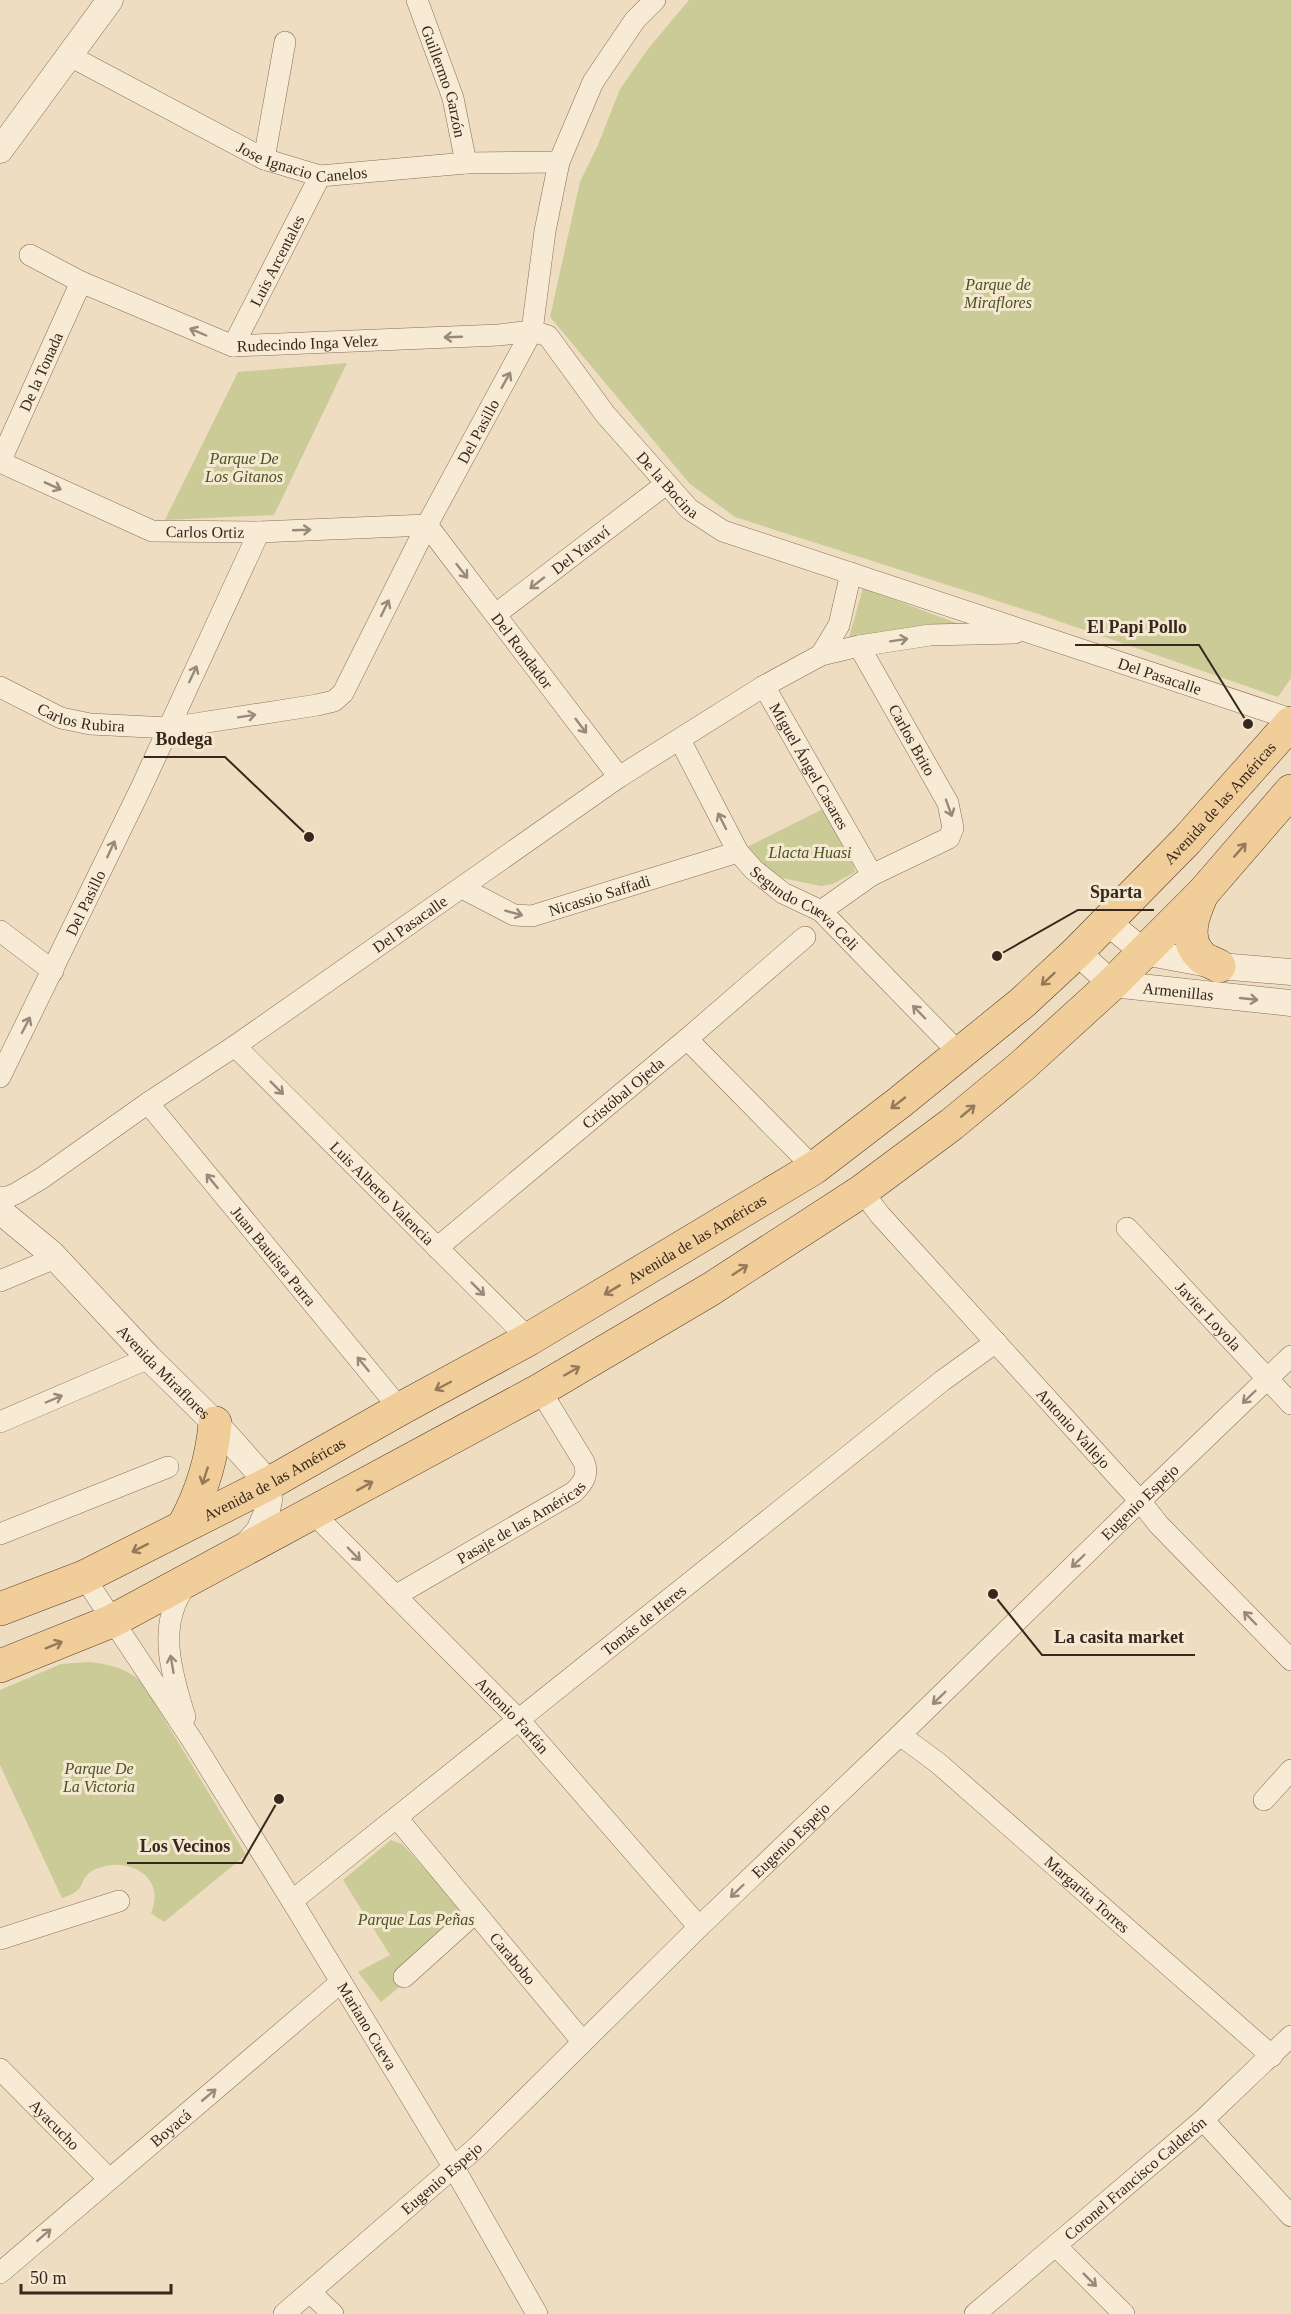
<svg xmlns="http://www.w3.org/2000/svg" width="1291" height="2314" font-family="'Times New Roman',serif">
<style>
.green{fill:#cacb96}
.lines{fill:none;stroke-linecap:round;stroke-linejoin:round}
.minor-casing{stroke:#876e59;stroke-width:22}
.tertiary-casing{stroke:#876e59;stroke-width:27}
.primary-casing{stroke:#553c2d;stroke-width:34}
.minor{stroke:#f8ebd5;stroke-width:21}
.tertiary{stroke:#f8ebd5;stroke-width:26}
.primary{stroke:#f1ce99;stroke-width:33}
.oneway{stroke:#988979}
.oneway2{stroke:#947a5b}
.labels{text-anchor:middle;dominant-baseline:central;stroke-width:6;stroke-linejoin:round;paint-order:stroke}
.street-label{font-size:16px;fill:#37271d;stroke:#f5e8d1}
.park-label{font-size:16px;font-style:italic;fill:#4b5324;stroke:#f5e8d1}
.leader{fill:none;stroke:#37271d;stroke-width:2}
.callout-dot{fill:#37271d;stroke:#f5e8d1;stroke-width:2}
.callout-label{font-size:18px;text-anchor:middle;font-weight:bold;fill:#37271d;stroke:#f5e8d1;stroke-width:6;stroke-linejoin:round;paint-order:stroke}
</style>
<rect width="100%" height="100%" fill="#eeddc1"/>
<path class="green" d="M689,0H1291V678L1278,697L1038,614L735,517L690,484L550,317L580,182L598,145L620,89L648,49Z
M347,363L274,515L165,520L238,372Z
M863,588L959,624L886,631L848,641Z
M823,809L854,867L855,872L833,884L821,886L782,878L768,873L747,847Z
M88,1662C109,1664 126,1668 142,1682L246,1855L164,1922L151,1913C167,1876 127,1855 96,1869C80,1876 85,1886 75,1892C72,1895 66,1896 62,1898L0,1765V1690L61,1664Z
M391,1840L402,1844L476,1925L381,2002L358,1972L390,1955L343,1880Z"/>
<g class="lines">
<defs>
<g id="minor">
<path id="s1" d="M417,0L453,98L466,163"/>
<path id="s2" d="M70,56L264,159L320,176L466,163L559,162"/>
<path d="M264,159L285,42"/>
<path id="s3" d="M30,255L81,282L233,346L499,335L532,331L548,336L605,414L689,509L723,531L1291,719"/>
<path id="s4" d="M233,346L320,176"/>
<path id="s5" d="M0,462L152,531L259,532L427,525L619,777"/>
<path id="s6" d="M0,462L81,282"/>
<path id="s7" d="M496,614L666,484"/>
<path d="M821,655L839,625L851,573"/>
<path id="s8" d="M764,686L872,875"/>
<path id="s9" d="M0,687L61,718L90,724L169,728L317,705L334,701L343,693L427,525L532,331L545,231L559,162L593,82L635,20L655,0"/>
<path id="s10" d="M680,740L738,852L754,870L783,893L821,911L960,1054"/>
<path id="s11" d="M462,888L514,915L532,916L738,852"/>
<path d="M821,911L872,875L949,838L953,828L948,803L859,646"/>
<path d="M0,931L53,971"/>
<path d="M687,1039L814,1168"/>
<path id="s12" d="M235,1046L529,1339"/>
<path id="s13" d="M0,1077L141,788L259,532"/>
<path id="s14" d="M148,1103L400,1409"/>
<path id="s15" d="M862,1191L880,1215L1140,1501L1159,1525L1291,1660"/>
<path id="s16" d="M0,1197H8L17,1193L42,1178L148,1103L235,1046L619,777L764,686L821,655L859,646L930,635L1015,633"/>
<path id="s17" d="M1127,1228L1291,1404"/>
<path id="s18" d="M437,1248L687,1039L805,937"/>
<path d="M0,1281L55,1258"/>
<path d="M0,1422L149,1358"/>
<path id="s19" d="M313,1513L519,1720L699,1927"/>
<path d="M0,1534L168,1467"/>
<path id="s20" d="M84,1577L192,1740L292,1901L454,2168L537,2314"/>
<path id="s21" d="M395,1596L574,1492C583,1483 589,1475 584,1462L540,1390"/>
<path d="M185,1717C171,1673 156,1622 187,1584"/>
<path id="s22" d="M900,1735L938,1763L1272,2056"/>
<path d="M1264,1800L1291,1770"/>
<path id="s23" d="M397,1818L582,2041"/>
<path id="s24" d="M292,1901L942,1381L996,1342"/>
<path d="M0,1939L119,1901"/>
<path d="M404,1977L475,1913"/>
<path id="s25" d="M0,2069L109,2179"/>
<path d="M1203,2120L1291,2216"/>
<path d="M1056,2246L1124,2314"/>
<path id="s26" d="M0,2273L341,1982"/>
<path d="M311,2293L333,2314"/>
<path id="s27" d="M284,2314L477,2147L699,1927L900,1735L1140,1501L1291,1356"/>
<path id="s28" d="M975,2314L1203,2120L1291,2036"/>
</g>
<g id="tertiary">
<path d="M0,150L110,0"/>
<path d="M1107,922L1144,952L1219,966L1291,972"/>
<path id="s29" d="M1077,952L1112,984L1291,1003"/>
<path id="s30" d="M0,1211L52,1254L149,1358L215,1423L257,1470L268,1484L269,1500L266,1515L259,1531L243,1549"/>
</g>
<g id="primary">
<path d="M1202,894C1194,912 1182,940 1202,957C1206,961 1214,963 1219,966"/>
<path d="M184,1525C202,1492 212,1460 215,1423"/>
<path id="s31" d="M0,1609L84,1577L268,1484L400,1409L529,1339L814,1168L900,1102L1022,1003L1077,952L1187,840L1291,723"/>
<path d="M0,1666L112,1621L540,1390L711,1289L862,1191L952,1124L1022,1066L1112,984L1202,894L1291,791"/>
</g>
</defs>
<use href="#minor" class="minor-casing"/>
<use href="#tertiary" class="tertiary-casing"/>
<use href="#primary" class="primary-casing"/>
<use href="#minor" class="minor"/>
<use href="#tertiary" class="tertiary"/>
<use href="#primary" class="primary"/>
</g>
<defs><path id="oneway-shaft" d="M-6 0H5M1.5-3L5.5 0L1.5 3" fill="none" stroke-width="1.6" stroke-linecap="round" stroke-linejoin="round" transform="scale(1.5)"/></defs>
<g class="oneway">
<use href="#oneway-shaft" transform="translate(198 332) rotate(-157)"/>
<use href="#oneway-shaft" transform="translate(453 337) rotate(178)"/>
<use href="#oneway-shaft" transform="translate(506 380) rotate(-61)"/>
<use href="#oneway-shaft" transform="translate(53 486) rotate(24)"/>
<use href="#oneway-shaft" transform="translate(302 530) rotate(-2)"/>
<use href="#oneway-shaft" transform="translate(462 571) rotate(52)"/>
<use href="#oneway-shaft" transform="translate(537 583) rotate(142)"/>
<use href="#oneway-shaft" transform="translate(385 608) rotate(-64)"/>
<use href="#oneway-shaft" transform="translate(899 640) rotate(-9)"/>
<use href="#oneway-shaft" transform="translate(193 674) rotate(-65)"/>
<use href="#oneway-shaft" transform="translate(247 716) rotate(-9)"/>
<use href="#oneway-shaft" transform="translate(581 726) rotate(53)"/>
<use href="#oneway-shaft" transform="translate(949 808) rotate(70)"/>
<use href="#oneway-shaft" transform="translate(722 821) rotate(-117)"/>
<use href="#oneway-shaft" transform="translate(111 849) rotate(-65)"/>
<use href="#oneway-shaft" transform="translate(514 913) rotate(15)"/>
<use href="#oneway-shaft" transform="translate(1249 999) rotate(6)"/>
<use href="#oneway-shaft" transform="translate(919 1012) rotate(-134)"/>
<use href="#oneway-shaft" transform="translate(26 1025) rotate(-63)"/>
<use href="#oneway-shaft" transform="translate(277 1088) rotate(45)"/>
<use href="#oneway-shaft" transform="translate(212 1181) rotate(-129)"/>
<use href="#oneway-shaft" transform="translate(478 1289) rotate(45)"/>
<use href="#oneway-shaft" transform="translate(363 1364) rotate(-129)"/>
<use href="#oneway-shaft" transform="translate(1249 1397) rotate(136)"/>
<use href="#oneway-shaft" transform="translate(54 1399) rotate(-23)"/>
<use href="#oneway-shaft" transform="translate(354 1554) rotate(46)"/>
<use href="#oneway-shaft" transform="translate(1078 1561) rotate(136)"/>
<use href="#oneway-shaft" transform="translate(1250 1618) rotate(-134)"/>
<use href="#oneway-shaft" transform="translate(172 1664) rotate(-100)"/>
<use href="#oneway-shaft" transform="translate(939 1698) rotate(136)"/>
<use href="#oneway-shaft" transform="translate(737 1891) rotate(136)"/>
<use href="#oneway-shaft" transform="translate(209 2095) rotate(-40)"/>
<use href="#oneway-shaft" transform="translate(44 2235) rotate(-41)"/>
<use href="#oneway-shaft" transform="translate(1090 2280) rotate(45)"/>
</g>
<g class="oneway2">
<use href="#oneway-shaft" transform="translate(1240 850) rotate(-49)"/>
<use href="#oneway-shaft" transform="translate(1048 979) rotate(137)"/>
<use href="#oneway-shaft" transform="translate(898 1103) rotate(142)"/>
<use href="#oneway-shaft" transform="translate(968 1111) rotate(-40)"/>
<use href="#oneway-shaft" transform="translate(740 1270) rotate(-33)"/>
<use href="#oneway-shaft" transform="translate(612 1290) rotate(149)"/>
<use href="#oneway-shaft" transform="translate(572 1371) rotate(-30)"/>
<use href="#oneway-shaft" transform="translate(443 1386) rotate(152)"/>
<use href="#oneway-shaft" transform="translate(205 1476) rotate(108)"/>
<use href="#oneway-shaft" transform="translate(365 1486) rotate(-29)"/>
<use href="#oneway-shaft" transform="translate(140 1548) rotate(153)"/>
<use href="#oneway-shaft" transform="translate(54 1645) rotate(-22)"/>
</g>
<g class="labels">
<g class="street-label">
<text stroke="none"><textPath href="#s1" startOffset="86">Guillermo Garzón</textPath></text>
<text stroke="none"><textPath href="#s2" startOffset="258">Jose Ignacio Canelos</textPath></text>
<text stroke="none"><textPath href="#s4" startOffset="96">Luis Arcentales</textPath></text>
<text stroke="none"><textPath href="#s3" startOffset="297">Rudecindo Inga Velez</textPath></text>
<text stroke="none"><textPath href="#s6" startOffset="99">De la Tonada</textPath></text>
<text stroke="none"><textPath href="#s9" startOffset="651">Del Pasillo</textPath></text>
<text stroke="none"><textPath href="#s3" startOffset="730">De la Bocina</textPath></text>
<text stroke="none"><textPath href="#s5" startOffset="220">Carlos Ortiz</textPath></text>
<text stroke="none"><textPath href="#s7" startOffset="106">Del Yaraví</textPath></text>
<text stroke="none"><textPath href="#s5" startOffset="600">Del Rondador</textPath></text>
<text stroke="none"><textPath href="#s3" startOffset="1263">Del Pasacalle</textPath></text>
<text stroke="none"><textPath href="#s9" startOffset="88">Carlos Rubira</textPath></text>
<text transform="translate(912 740) rotate(61)">Carlos Brito</text>
<text stroke="none"><textPath href="#s8" startOffset="92">Miguel Ángel Casares</textPath></text>
<text stroke="none"><textPath href="#s31" startOffset="1474">Avenida de las Américas</textPath></text>
<text stroke="none"><textPath href="#s11" startOffset="147">Nicassio Saffadi</textPath></text>
<text stroke="none"><textPath href="#s13" startOffset="194">Del Pasillo</textPath></text>
<text stroke="none"><textPath href="#s10" startOffset="214">Segundo Cueva Celi</textPath></text>
<text stroke="none"><textPath href="#s16" startOffset="494">Del Pasacalle</textPath></text>
<text stroke="none"><textPath href="#s29" startOffset="114">Armenillas</textPath></text>
<text stroke="none"><textPath href="#s18" startOffset="242">Cristóbal Ojeda</textPath></text>
<text stroke="none"><textPath href="#s12" startOffset="208">Luis Alberto Valencia</textPath></text>
<text stroke="none"><textPath href="#s31" startOffset="790">Avenida de las Américas</textPath></text>
<text stroke="none"><textPath href="#s14" startOffset="198">Juan Bautista Parra</textPath></text>
<text stroke="none"><textPath href="#s17" startOffset="120">Javier Loyola</textPath></text>
<text stroke="none"><textPath href="#s30" startOffset="230">Avenida Miraflores</textPath></text>
<text stroke="none"><textPath href="#s15" startOffset="318">Antonio Vallejo</textPath></text>
<text stroke="none"><textPath href="#s31" startOffset="304">Avenida de las Américas</textPath></text>
<text stroke="none"><textPath href="#s27" startOffset="1180">Eugenio Espejo</textPath></text>
<text stroke="none"><textPath href="#s21" startOffset="146">Pasaje de las Américas</textPath></text>
<text stroke="none"><textPath href="#s24" startOffset="450">Tomás de Heres</textPath></text>
<text stroke="none"><textPath href="#s19" startOffset="284">Antonio Farfán</textPath></text>
<text stroke="none"><textPath href="#s27" startOffset="694">Eugenio Espejo</textPath></text>
<text stroke="none"><textPath href="#s22" startOffset="246">Margarita Torres</textPath></text>
<text stroke="none"><textPath href="#s23" startOffset="182">Carabobo</textPath></text>
<text stroke="none"><textPath href="#s20" startOffset="531">Mariano Cueva</textPath></text>
<text stroke="none"><textPath href="#s25" startOffset="78">Ayacucho</textPath></text>
<text stroke="none"><textPath href="#s26" startOffset="224">Boyacá</textPath></text>
<text stroke="none"><textPath href="#s27" startOffset="208">Eugenio Espejo</textPath></text>
<text stroke="none"><textPath href="#s28" startOffset="210">Coronel Francisco Calderón</textPath></text>
</g>
<g class="park-label">
<text x="998" y="284">Parque de<tspan x="998" dy="18">Miraflores</tspan></text>
<text x="244" y="458">Parque De<tspan x="244" dy="18">Los Gitanos</tspan></text>
<text x="810" y="852">Llacta Huasi</text>
<text x="99" y="1768">Parque De<tspan x="99" dy="18">La Victoria</tspan></text>
<text x="416" y="1919">Parque Las Peñas</text>
</g>
</g>
<path class="leader" d="M1248 724L1199 645H1075M309 837L225 757H144M997 956L1078 910H1154M993 1594L1042 1655H1195M279 1799L242 1863H127"/>
<g class="callout-dot">
<circle cx="1248" cy="724" r="6"/>
<circle cx="309" cy="837" r="6"/>
<circle cx="997" cy="956" r="6"/>
<circle cx="993" cy="1594" r="6"/>
<circle cx="279" cy="1799" r="6"/>
</g>
<g class="callout-label">
<text x="1137" y="633">El Papi Pollo</text>
<text x="184" y="745">Bodega</text>
<text x="1116" y="898">Sparta</text>
<text x="1119" y="1643">La casita market</text>
<text x="185" y="1852">Los Vecinos</text>
</g>
<path d="M21 2284v9h150v-9" fill="none" stroke="#37271d" stroke-width="3"/>
<text x="30" y="2284" font-size="18" fill="#37271d" stroke="#f5e8d1" stroke-width="4.5" paint-order="stroke">50 m</text>
</svg>
